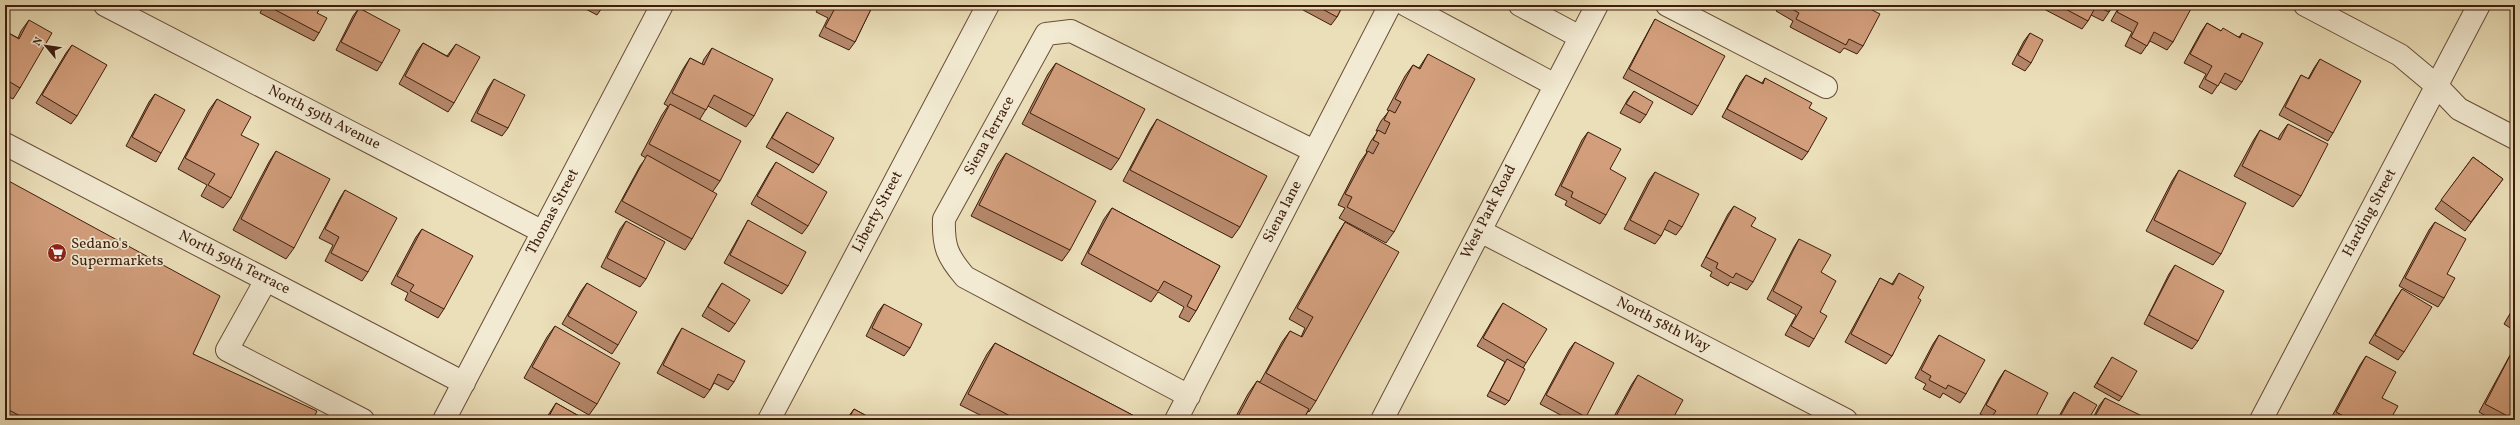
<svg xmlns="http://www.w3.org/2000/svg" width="2520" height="425" font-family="Vollkorn,serif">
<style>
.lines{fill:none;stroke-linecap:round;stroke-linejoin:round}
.minor-casing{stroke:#694e38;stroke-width:24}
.minor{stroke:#f2ead2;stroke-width:22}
.wall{fill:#b5886b;stroke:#3e1d0d}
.building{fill:#d29e7c;stroke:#3e1d0d}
.labels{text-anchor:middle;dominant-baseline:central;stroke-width:3.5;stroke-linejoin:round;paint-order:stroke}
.street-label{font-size:15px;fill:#3e1d0d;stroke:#f2ead2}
.poi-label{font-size:15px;fill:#3e1d0d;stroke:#f2ead2;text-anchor:start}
</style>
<rect width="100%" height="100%" fill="#ebdfb9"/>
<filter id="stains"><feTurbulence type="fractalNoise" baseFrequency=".005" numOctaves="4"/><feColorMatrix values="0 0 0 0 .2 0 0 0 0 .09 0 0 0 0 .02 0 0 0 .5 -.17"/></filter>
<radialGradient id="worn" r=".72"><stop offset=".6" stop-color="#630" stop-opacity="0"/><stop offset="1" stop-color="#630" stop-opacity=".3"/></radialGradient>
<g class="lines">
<defs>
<path id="minor" d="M105,5L543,232
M1406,5L1555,85
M1520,5L1580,37
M1667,5L1826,87
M2305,5L2400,55L2437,86L2459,109L2515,138
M5,144L464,383
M1480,231L1846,420
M266,280L227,350L363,420
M1189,396L965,277C947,256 943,246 944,219L1046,34L1071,31L1314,151
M444,420L662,5
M769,420L988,5
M1176,420L1390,5
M1382,420L1597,5
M2261,420L2479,5"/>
</defs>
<use href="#minor" class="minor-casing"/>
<use href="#minor" class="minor"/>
</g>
<path class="wall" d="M264,5H322L317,13L319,33L314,41L260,13Z
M578,5H604L597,15Z
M820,5H873L855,42L849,50L819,36L828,18L816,12Z
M1305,5H1343L1337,17L1331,25L1303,10Z
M1780,5H1862L1863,46L1857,54L1844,48L1840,53L1790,27L1793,21L1776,11Z
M2044,5H2113L2109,12L2103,21L2091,15L2088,21L2082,29L2042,8Z
M2120,5H2187L2173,42L2167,50L2150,41L2141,54L2125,46L2132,32L2111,21Z
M359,8L382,63L377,71L336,50L353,16Z
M1655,19L1698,106L1692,115L1623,78L1650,28Z
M29,20L20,88L13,99L5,95V31L18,38L21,31Z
M2207,23L2221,31L2239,37L2242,33V82L2236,90L2220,82L2212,94L2199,87L2206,74L2184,63L2201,32Z
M2030,33L2031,63L2025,71L2012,64L2024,41Z
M423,43L447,56L456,44L454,103L448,112L399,84L417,51Z
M72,45L77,116L71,124L36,103L66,53Z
M712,48L754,116L746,127L708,106L700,119L720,181L713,191L692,239L685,250L615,212L640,166L646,158L641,155L662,115L668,106L664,104L683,69L690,58L702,64L704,59Z
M1428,54L1394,232L1386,243L1339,218L1345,208L1338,205L1360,162L1367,152L1366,151L1371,141L1378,131H1376L1381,121L1389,111L1387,110L1405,76L1413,65L1419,68Z
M2320,59L2333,133L2328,141L2279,115L2296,84L2301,75L2308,79L2314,68Z
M1056,63L1119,159L1111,170L1022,124L1048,74Z
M1746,75L1762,83L1765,78L1809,108L1808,152L1802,160L1722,117L1740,83Z
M494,79L508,128L502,136L471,121L488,88Z
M1634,91L1646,115L1640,123L1620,113L1628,99Z
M155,94L161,153L156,162L126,146L149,102Z
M217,99L241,135L231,198L223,208L201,196L207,185L178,169L209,110Z
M787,112L819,165L813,173L766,147L781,121Z
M1157,119L1240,227L1232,238L1123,181L1150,130Z
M2288,124L2301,196L2293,207L2234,176L2253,141L2260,130L2278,139L2280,135Z
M1588,132L1610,169L1606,215L1600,224L1565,205L1567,201L1555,195L1582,140Z
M276,151L294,248L286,259L233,230L269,162Z
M1006,153L1070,250L1062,261L971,216L998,164Z
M2473,157L2503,179L2465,231L2435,209Z
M776,162L808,226L802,234L751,204L770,171Z
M2179,170L2221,254L2213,265L2146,231L2172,181Z
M1655,172L1682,227L1676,235L1664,229L1661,236L1655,244L1624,229L1649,180Z
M5,179L193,354L313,420H5Z
M345,190L368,272L362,281L325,261L333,245L319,238L340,198Z
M1734,206L1751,226L1753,282L1747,290L1730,282L1728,286L1710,276L1712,272L1701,266L1728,214Z
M1112,208L1220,266L1196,311L1189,322L1179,317L1184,307L1158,292L1151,302L1081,264L1104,219Z
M748,220L788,286L782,294L724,263L743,229Z
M626,221L646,279L640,287L601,267L620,229Z
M1345,222L1316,401L1309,412L1308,411L1303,420H1234L1248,394L1257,381L1260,382L1282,342L1290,331L1301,337L1305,328L1289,319L1338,233Z
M2435,222L2447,274L2444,298L2438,307L2399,286L2429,230Z
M422,229L444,309L438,318L405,300L408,293L391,284L416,237Z
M1799,239L1821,272L1820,312L1814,339L1809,347L1785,335L1796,315L1767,299L1794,247Z
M2175,265L2198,341L2192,349L2144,324L2169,274Z
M1899,273L1918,298L1892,356L1886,364L1845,342L1875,287L1880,278L1892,284Z
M587,283L618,345L612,354L562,324L581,291Z
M722,283L735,324L729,332L702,316L716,292Z
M2402,289L2404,352L2398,360L2369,343L2396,298Z
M1503,303L1526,363L1523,368L1509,401L1505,405L1487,396L1505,362L1477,346L1497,312Z
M884,304L910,348L904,356L866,336L878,312Z
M2515,305V331L2504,324Z
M555,326L597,404L589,415L524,378L547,337Z
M682,328L734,382L728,390L714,383L710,390L704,398L657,373L677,336Z
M1939,335L1966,394L1960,403L1943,393L1940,398L1923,389L1926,384L1915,378L1933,344Z
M1575,342L1586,417L1583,420H1570L1540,404L1569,350Z
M995,343L1142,420H990L960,405L987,354Z
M2514,348L2515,420H2493L2479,412L2509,357Z
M2366,356L2382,398L2390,420H2330L2360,365Z
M2112,357L2122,397L2119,401L2094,387Z
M2005,370L2034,420H1989L1990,419L1980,414L1999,379Z
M1638,375L1672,420H1612L1632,384Z
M2074,392L2088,420H2057L2068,400Z
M2105,398L2140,420H2092L2099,406Z
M556,403L586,420H545Z
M854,409L874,420H846Z"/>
<path class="building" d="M266,5H322L317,13L327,18L319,33Z
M824,5H873L855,42L825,27L834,10Z
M1315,5H1343L1337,17Z
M1785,5H1862L1880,14L1863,46L1849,39L1846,45L1796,19L1799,13Z
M2058,5H2113L2109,12L2096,6L2088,21Z
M2121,5H2187L2192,7L2173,42L2154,32L2147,46L2131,37L2138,23L2117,12Z
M359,8L400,30L382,63L341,42Z
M1655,19L1725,56L1698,106L1629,69Z
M29,20L52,33L20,88L10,82L5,92V31L19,39Z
M2207,23L2221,31L2223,28L2240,38L2242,33L2263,43L2242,82L2225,73L2218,86L2205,79L2212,66L2190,54Z
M2030,33L2043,40L2031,63L2018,55Z
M423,43L448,57L456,44L480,57L454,103L405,76Z
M72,45L107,65L77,116L42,95Z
M712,48L773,79L754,116L714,95L706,110L672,93L690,58L704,65Z
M1428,54L1475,79L1394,232L1347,207L1352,197L1345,194L1368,151L1373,154L1379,143L1373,140L1378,130L1385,134L1390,123L1384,120L1389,110L1395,113L1401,102L1395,99L1413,65L1420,69Z
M2320,59L2361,81L2333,133L2285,107L2301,75L2309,79Z
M1056,63L1145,109L1119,159L1030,113Z
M1746,75L1763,84L1765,78L1812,103L1809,108L1827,118L1808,152L1727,109Z
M494,79L525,95L508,128L477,113Z
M1634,91L1653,102L1646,115L1626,104Z
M155,94L185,110L161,153L132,137Z
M217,99L251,117L241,135L259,144L231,198L208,185L215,174L185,158Z
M670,104L741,141L720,181L649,144Z
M787,112L834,138L819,165L772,138Z
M1157,119L1267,176L1240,227L1130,170Z
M2288,124L2328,144L2301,196L2242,166L2260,130L2280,140Z
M1588,132L1621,149L1610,169L1626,178L1606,215L1571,197L1573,192L1561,186Z
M276,151L330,179L294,248L241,219Z
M1006,153L1096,201L1070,250L979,205Z
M647,155L717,194L692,239L622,201Z
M2473,157L2503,179L2471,222L2441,200Z
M776,162L827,192L808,226L757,196Z
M2179,170L2246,203L2221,254L2154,220Z
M1655,172L1699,194L1682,227L1669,220L1661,236L1630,220Z
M5,179L220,296L193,354L317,411L313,420H28L5,408Z
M345,190L397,218L368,272L331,253L339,237L325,229Z
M1734,206L1756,218L1751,226L1776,239L1753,282L1736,273L1733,278L1716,268L1718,263L1706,257Z
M1112,208L1220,266L1196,311L1187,306L1192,296L1164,281L1158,291L1088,253Z
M748,220L806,252L788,286L730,255Z
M626,221L665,242L646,279L607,258Z
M1345,222L1399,252L1316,401L1266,373L1290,331L1302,337L1313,317L1297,308Z
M2435,222L2466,239L2447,274L2455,278L2444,298L2405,278Z
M422,229L473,256L444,309L410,291L414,285L397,276Z
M1799,239L1831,255L1821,272L1836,281L1820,312L1827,316L1814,339L1791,326L1802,307L1773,291Z
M2175,265L2224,291L2198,341L2149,315Z
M1899,273L1924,287L1918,298L1921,300L1892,356L1851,334L1880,278L1893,285Z
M587,283L637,312L618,345L568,316Z
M722,283L750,300L735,324L708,307Z
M2402,289L2432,307L2404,352L2375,335Z
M1503,303L1547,329L1526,363L1483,338Z
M884,304L922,324L910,348L872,328Z
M2515,307V319L2510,316Z
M555,326L620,363L597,404L532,367Z
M682,328L745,361L734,382L718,374L710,390L663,365Z
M1939,335L1985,360L1966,394L1948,385L1946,389L1929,380L1931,376L1921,370Z
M1575,342L1614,363L1586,417L1546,395Z
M995,343L1142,420H1018L968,394Z
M2514,348L2515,349V420L2485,404Z
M2366,356L2396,372L2382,398L2398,406L2390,420H2351L2336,412Z
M2112,357L2137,371L2122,397L2097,383Z
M1507,359L1525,369L1509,401L1490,391Z
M2005,370L2048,393L2034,420H2003L1993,415L1996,411L1986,405Z
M1638,375L1683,400L1672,420H1614Z
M1257,381L1309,409L1303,420H1236Z
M2074,392L2097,405L2088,420H2058Z
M2105,398L2142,416L2140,420H2093Z
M556,403L586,420H547Z
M854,409L874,420H848Z
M2479,415L2489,420H2476Z
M1717,417L1722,420H1716Z"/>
<defs>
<symbol id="supermarket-disc" viewBox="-11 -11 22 22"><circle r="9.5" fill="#8f2418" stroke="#f2ead2"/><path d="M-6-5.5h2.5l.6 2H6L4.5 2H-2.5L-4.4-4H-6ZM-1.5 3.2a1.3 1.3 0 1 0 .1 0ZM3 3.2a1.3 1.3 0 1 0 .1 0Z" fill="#fff"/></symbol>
</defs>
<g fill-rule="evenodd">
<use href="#supermarket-disc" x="46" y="242" width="22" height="22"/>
</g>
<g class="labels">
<g class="street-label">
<text transform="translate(324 118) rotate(27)">North 59th Avenue</text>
<text transform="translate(990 136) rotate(-61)">Siena Terrace</text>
<text transform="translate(553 212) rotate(-62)">Thomas Street</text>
<text transform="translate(878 212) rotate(-62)">Liberty Street</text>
<text transform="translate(1283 212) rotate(-63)">Siena lane</text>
<text transform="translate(1489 212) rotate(-63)">West Park Road</text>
<text transform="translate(2370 213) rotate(-62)">Harding Street</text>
<text transform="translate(234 263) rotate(27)">North 59th Terrace</text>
<text transform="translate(1663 325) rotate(27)">North 58th Way</text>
</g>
<g class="poi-label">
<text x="71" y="244">Sedano's<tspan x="71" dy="17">Supermarkets</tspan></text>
</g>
</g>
<rect width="2520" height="425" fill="none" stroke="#ebdfb9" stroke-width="20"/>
<rect x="6" y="6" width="2508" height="413" fill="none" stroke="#3e1d0d" stroke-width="2"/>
<rect x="10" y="10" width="2500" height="405" fill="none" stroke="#3e1d0d"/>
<g transform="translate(46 46) rotate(299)" stroke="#f2ead2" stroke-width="3" paint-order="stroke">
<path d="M0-3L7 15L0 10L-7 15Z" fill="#3e1d0d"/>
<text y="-6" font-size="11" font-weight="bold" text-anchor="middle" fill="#3e1d0d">N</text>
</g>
<rect width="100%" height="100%" filter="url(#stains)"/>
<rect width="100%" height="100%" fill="url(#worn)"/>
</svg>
